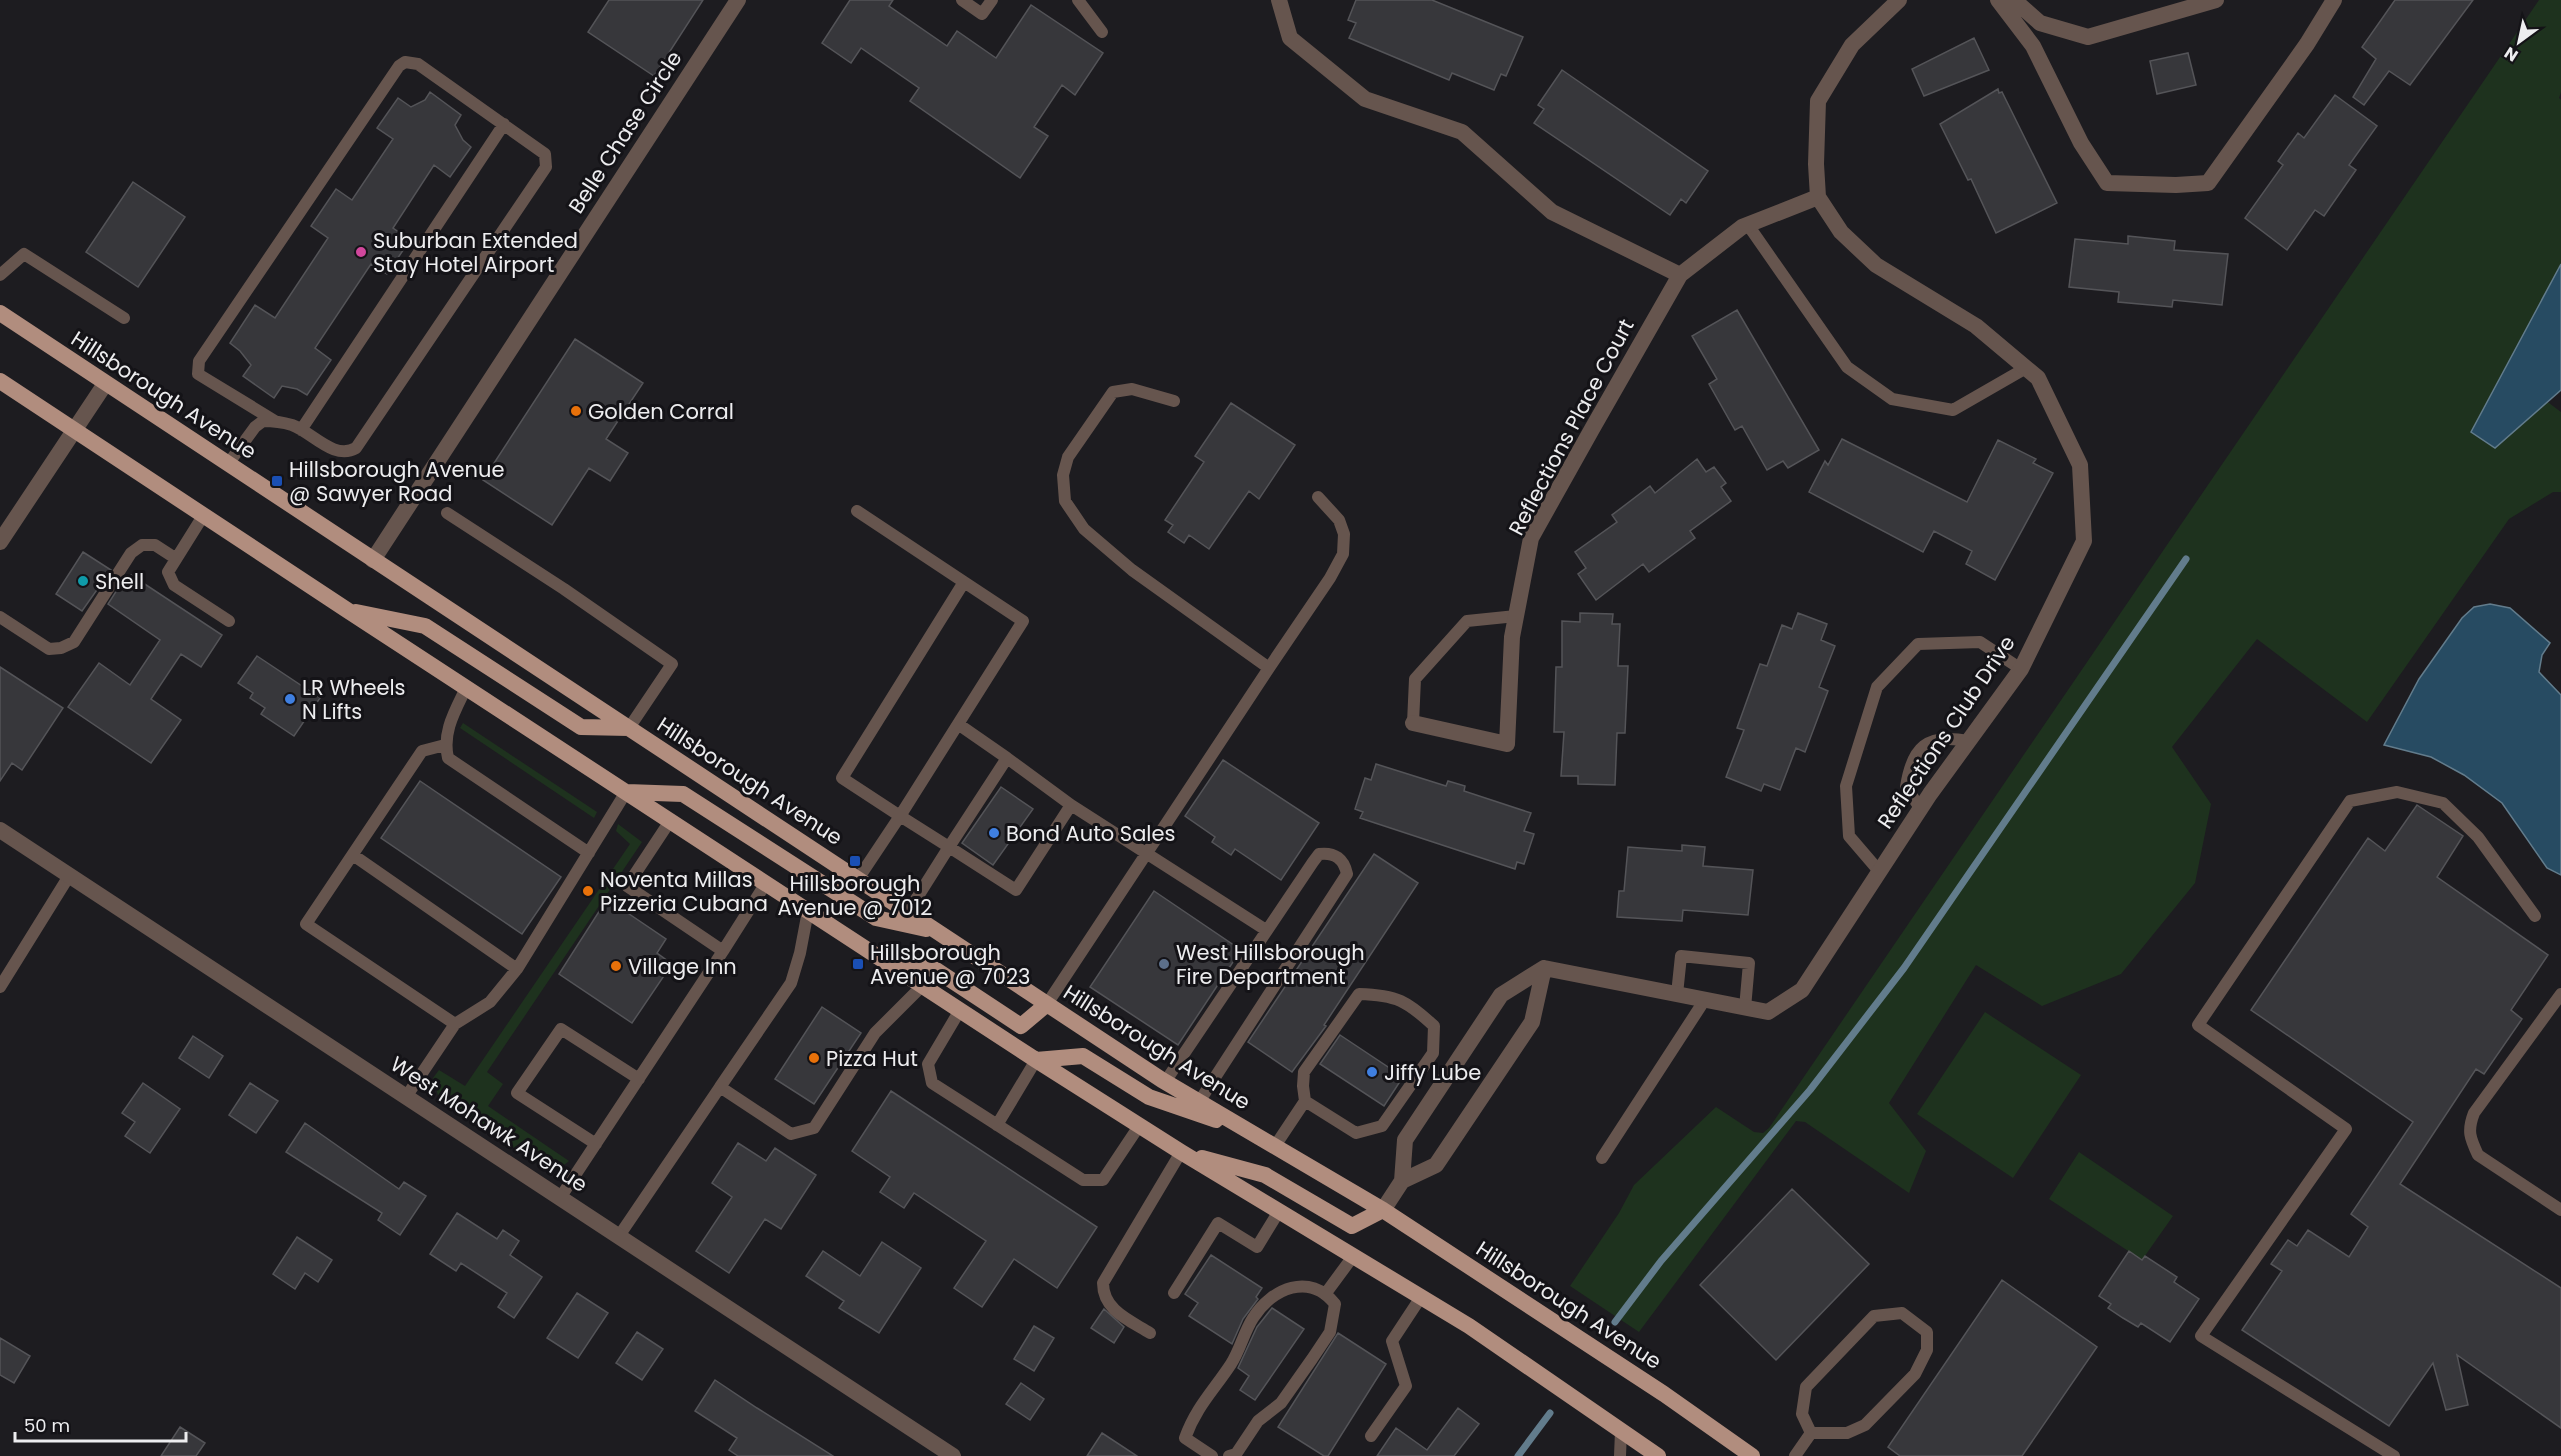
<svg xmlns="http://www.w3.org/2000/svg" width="2561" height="1456" font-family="Poppins,sans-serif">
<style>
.green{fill:#1e321e}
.water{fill:#274b62;stroke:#627c8c;stroke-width:1.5}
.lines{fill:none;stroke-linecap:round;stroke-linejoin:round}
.stream{stroke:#627c8c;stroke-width:7}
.building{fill:#37373b;stroke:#545458;stroke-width:1.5}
.service{stroke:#66554e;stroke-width:12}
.minor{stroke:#66554e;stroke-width:16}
.primary{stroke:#b18d7e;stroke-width:16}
.hotel-dot{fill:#d1479c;stroke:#141317;stroke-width:2}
.food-dot{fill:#e8710a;stroke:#141317;stroke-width:2}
.transit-dot{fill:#1a4fb4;stroke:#141317;stroke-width:2}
.culture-dot{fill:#0f9aa8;stroke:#141317;stroke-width:2}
.shop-dot{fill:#3f7fe0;stroke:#141317;stroke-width:2}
.service-dot{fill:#5c6f8a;stroke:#141317;stroke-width:2}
.labels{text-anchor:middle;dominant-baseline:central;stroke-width:6;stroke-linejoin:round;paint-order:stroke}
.street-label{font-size:21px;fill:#ededef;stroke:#141317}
.poi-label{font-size:21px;fill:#ededef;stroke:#141317;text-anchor:start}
</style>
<rect width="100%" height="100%" fill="#1d1c20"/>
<path class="green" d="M2539,0H2561V92L2559,98L2561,100V264L2471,432L2495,447L2547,402L2549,403L2561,412V492H2553L2509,519L2367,722L2257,639L2172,747L2211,804L2195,883L2121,974L2042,1006L1976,965L1889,1103L1926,1151L1909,1193L1805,1122L1796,1121L1639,1332L1570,1286L1619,1213L1634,1185L1716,1107L1754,1132L1763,1133L1769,1128Z
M463,723L597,812L594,818L460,728Z
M618,824L642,842L487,1072L503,1084L488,1106L569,1161C560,1169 554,1170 542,1166L439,1099L433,1078L439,1070L465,1086L630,844L616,831Z
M1985,1012L2081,1075L2013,1178L1917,1114Z
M2079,1152L2173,1216L2142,1260L2049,1199Z"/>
<path class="water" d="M2561,264V390L2495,448L2471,432Z
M2490,604L2510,608L2550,643L2542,655L2539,672L2561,695V875L2547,868L2502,803L2464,775L2431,757L2384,745L2419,679L2462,618L2474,607Z"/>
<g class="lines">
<path class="stream" d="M1615,1322L1661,1261L1810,1090L1904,968L2186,559
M1518,1456L1550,1413"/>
</g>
<path class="building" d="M609,0H703L654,76L588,32Z
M850,0H893L889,6L947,46L957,31L996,58L1031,5L1103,53L1075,95L1062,85L1034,127L1048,136L1020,178L910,101L919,88L861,48L851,63L822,43Z
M1356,0H1432L1523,37L1506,76L1501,74L1494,90L1452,73L1449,80L1349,38L1356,23L1348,20Z
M2395,0H2473L2410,85L2389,71L2364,105L2353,97L2376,59L2362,47Z
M1974,38L1989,70L1924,96L1912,69Z
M2188,53L2196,85L2157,94L2150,61Z
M1562,70L1708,171L1686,203L1681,199L1670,215L1534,123L1544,109L1538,105Z
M1998,89L1999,93L2002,92L2057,203L1996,233L1971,179L1968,180L1940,124Z
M430,92L461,115L455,125L463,140L471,147L450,177L434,165L393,228L410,240L387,274L371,264L315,348L331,360L307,395L297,389L282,386L274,398L243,376L251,365L240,351L230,343L255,305L275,318L328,238L311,226L336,189L352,200L393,139L377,128L398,98L411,107L425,100Z
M2335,95L2377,126L2349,165L2356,170L2324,216L2315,210L2287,250L2245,218L2283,165L2278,161L2298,133L2304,138Z
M133,182L185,217L138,287L86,252Z
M2128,236L2175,241L2174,250L2228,254L2222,305L2173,300L2172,307L2118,302L2119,292L2069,287L2075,239L2128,244Z
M1737,310L1819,450L1788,468L1783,461L1767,470L1742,426L1735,430L1709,384L1717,379L1692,336Z
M575,339L643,383L606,439L628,453L610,481L589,468L552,525L483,480Z
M1231,403L1295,445L1259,499L1249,491L1209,549L1189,535L1184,543L1168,532L1173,525L1165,520L1204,462L1195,456Z
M1842,439L1967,502L1998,440L2036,459L2033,463L2053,473L1995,580L1966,564L1972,551L1934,531L1923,552L1809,492L1825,461L1828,465Z
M1697,459L1706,472L1714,467L1726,483L1721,487L1731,501L1690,531L1695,538L1649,572L1643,564L1596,600L1578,574L1586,568L1575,552L1617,522L1612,515L1650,486L1655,493Z
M83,552L111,570L82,611L56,594Z
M131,575L222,635L201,667L181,654L151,699L181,720L151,763L68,707L99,663L130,685L160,640L108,604L124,579L127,581Z
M1580,613L1613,614L1612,624H1620L1618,666H1628L1625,733H1617L1615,785L1578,784V776H1561L1564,732H1554L1556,667H1562V621L1580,622Z
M1798,613L1827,624L1821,640L1835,646L1819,687L1828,691L1805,752L1796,748L1780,790L1764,784L1761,791L1726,777L1744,730L1737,728L1760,664L1767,666L1782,625L1792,629Z
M257,656L320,698L294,736L261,714L265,708L250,698L253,693L238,683Z
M0,667L63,708L22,770L12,763L0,781Z
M1223,760L1319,823L1281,880L1235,849L1231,855L1212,842L1215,837L1185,816Z
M1376,764L1446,786L1448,781L1465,786L1464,791L1531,813L1524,831L1534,834L1524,864L1517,862L1515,869L1360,818L1363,812L1355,809L1365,778L1371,780Z
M420,781L561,877L522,934L381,838Z
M1001,787L1033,809L993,865L962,843Z
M2417,805L2463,836L2437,877L2548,955L2511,1010L2522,1019L2484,1074L2476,1069L2400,1184L2561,1288V1428L2457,1355L2468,1405L2446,1410L2433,1363L2389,1426L2242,1330L2282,1271L2271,1264L2288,1240L2297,1246L2308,1230L2349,1257L2368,1227L2351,1214L2413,1122L2251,1010L2368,838L2385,851Z
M1682,845L1705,847L1703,866L1753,870L1748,915L1683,910L1682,921L1617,917L1619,891H1624L1628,847L1682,851Z
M1374,854L1418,883L1324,1025L1326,1026L1292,1072L1248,1042Z
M1154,891L1241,950L1178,1045L1090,987Z
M607,899L666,939L657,953L672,964L632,1023L559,974Z
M822,1007L861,1033L814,1104L775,1079Z
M1340,1035L1403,1077L1384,1106L1320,1064Z
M193,1036L223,1056L209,1078L179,1058Z
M143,1083L180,1109L150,1153L125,1136L135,1122L122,1113Z
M250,1083L278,1101L256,1133L229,1115Z
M891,1091L1097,1227L1057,1288L1014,1259L982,1307L954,1288L986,1241L914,1193L904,1208L880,1192L890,1177L852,1151Z
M305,1123L399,1189L404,1182L426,1196L400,1235L378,1220L382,1213L286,1152Z
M738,1143L766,1161L775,1148L816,1175L781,1229L765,1219L729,1273L696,1251L732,1197L712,1183Z
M1792,1189L1869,1264L1776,1360L1700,1285Z
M457,1213L497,1239L503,1230L519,1241L510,1255L542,1277L514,1318L498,1307L507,1293L461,1263L456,1271L430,1254Z
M297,1237L332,1260L318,1282L305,1273L295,1289L273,1274Z
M882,1242L921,1268L879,1333L839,1308L844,1301L806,1276L823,1251L860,1276Z
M2129,1251L2142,1260L2145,1256L2177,1277L2174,1282L2199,1299L2170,1342L2141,1323L2138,1327L2123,1318L2108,1308L2111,1304L2099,1296Z
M1211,1255L1262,1288L1256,1297L1258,1299L1243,1319L1232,1344L1189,1316L1198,1303L1185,1294Z
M2002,1280L2097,1347L2022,1456H1900L1888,1447Z
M577,1293L608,1313L578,1358L547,1338Z
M1272,1308L1304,1329L1255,1400L1240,1390L1249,1376L1238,1368L1257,1327Z
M1104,1309L1124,1327L1114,1343L1091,1328Z
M1034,1326L1054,1338L1034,1371L1014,1359Z
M637,1332L663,1349L642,1380L616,1363Z
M1338,1333L1386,1364L1328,1456H1324L1278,1427Z
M0,1338L30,1356L14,1383L0,1375Z
M715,1380L757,1408L833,1456H738L729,1450L737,1438L695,1411Z
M1021,1383L1044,1399L1030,1420L1006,1404Z
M1458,1408L1479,1424L1454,1456H1377L1396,1428L1427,1450Z
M180,1427L205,1443L196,1456H161Z
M1102,1433L1137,1456H1087Z"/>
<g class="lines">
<path class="service" d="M962,0L982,14L992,0
M1078,0L1102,32
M1748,225L1847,367L1892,399L1953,410L2026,368
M0,275L24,254L124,318
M1174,401L1132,389L1113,392L1068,457L1063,475L1065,501L1084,529L1132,570L1269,668L1330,578L1343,554L1344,534L1339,520L1318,497
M301,430L504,124
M228,464L255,427L263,421C273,421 282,422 292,425C312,432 334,461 356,448L546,167L545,154L418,64L405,62L399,66L199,361L198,374L275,421
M857,511L964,582
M447,513L564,589L672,664L629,728
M203,516L168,572L174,585L229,621
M0,617L49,649L61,648L74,642L131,553L142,545H155L175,558
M466,688C455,711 442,732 448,758L589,853
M1413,723L1415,679L1467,621L1516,616
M958,724L1007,758
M445,745L422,751L306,924L455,1024
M1920,808L1906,787C1912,747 1927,733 1968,741
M353,855L517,969
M1879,871L1849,836L1846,786L1877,687L1918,644L1980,642L2021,669
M858,879L900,816L842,778L964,582L1023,621L900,816L949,847L1007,758L1071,805
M808,911L800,953L791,983L720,1087L791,1134L814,1128L875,1033L922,986
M908,912L949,847L1016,890L1071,805L1266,930
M723,951L766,883
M0,987L69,876
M1677,994L1681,956L1749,963L1745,1008
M2561,994L2474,1113C2467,1131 2470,1138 2478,1155L2561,1210
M1047,1004L1269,668
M960,1010L928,1064L932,1083L1083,1180H1103L1139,1126
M1165,1082L1313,862L1319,854C1335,852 1344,859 1347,874L1199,1102
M406,1097L455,1024L490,1002L517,969L626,792
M997,1125L1036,1060
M596,1144L517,1093L561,1029L639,1079
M1275,1146L1305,1101L1303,1086L1304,1072L1359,994C1397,995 1407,1001 1434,1026L1433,1053L1382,1126L1356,1133L1305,1101
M1602,1158L1704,1001
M560,1198L723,951L627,886L670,821
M619,1236L720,1087
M1174,1293L1218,1223L1257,1247L1279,1211
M1326,1293L1354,1255
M1902,1313L1927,1332V1350L1915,1374L1865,1425L1847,1433H1811L1802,1414L1806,1387L1874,1316Z
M1150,1333C1129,1320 1103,1310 1103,1283L1181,1152
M1371,1436L1406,1386L1392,1341L1421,1297
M1212,1456L1185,1438C1196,1407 1214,1390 1231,1364C1240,1350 1244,1332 1253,1318C1272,1288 1310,1272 1335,1304L1330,1332L1312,1359L1281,1403L1258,1421L1236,1454L1229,1456
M1620,1456L1621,1431
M1795,1456L1811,1433
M2394,1456L2201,1336L2346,1129L2198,1025L2350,801L2397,792L2443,803L2478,837L2535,916"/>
<path class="minor" d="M1279,0L1290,38L1365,99L1462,132L1552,212L1680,275
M1998,0L2033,46L2081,143L2107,183L2176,185L2208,183L2307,44L2334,0
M2014,0L2040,23L2088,37L2216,0
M0,542L105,384
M373,560L738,0
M1413,723L1507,744L1512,637L1531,538L1592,429L1680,275L1742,227L1818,197
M0,830L953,1456
M1402,1181L1436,1165L1532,1022L1544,968
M1383,1210L1402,1181L1405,1140L1501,995L1544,968L1768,1012L1802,990L1930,794L2021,669L2084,541L2080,465L2038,378L1976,326L1876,265L1841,232L1818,197L1816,164L1818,101L1852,45L1899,0"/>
<path class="primary" d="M0,313L1162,1080L1383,1210L1664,1394L1752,1456
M0,381L347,610L1036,1060L1181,1152L1469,1326L1658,1456
M356,612L425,626L581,727L629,728
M627,792L683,794L876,918L926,929
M883,954L936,970L1021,1026L1047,1004
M1036,1060L1083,1056L1149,1097L1216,1120
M1202,1158L1265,1175L1352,1226L1383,1210"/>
</g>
<circle class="hotel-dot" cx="361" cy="252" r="6"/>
<g class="food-dot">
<circle cx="576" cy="411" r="6"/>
<circle cx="588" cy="891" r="6"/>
<circle cx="616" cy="966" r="6"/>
<circle cx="814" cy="1058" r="6"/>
</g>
<g class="transit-dot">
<rect x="271" y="475" width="12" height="12" rx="3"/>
<rect x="849" y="855" width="12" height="12" rx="3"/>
<rect x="852" y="958" width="12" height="12" rx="3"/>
</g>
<circle class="culture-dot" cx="83" cy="581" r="6"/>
<g class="shop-dot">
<circle cx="290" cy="699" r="6"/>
<circle cx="994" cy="833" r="6"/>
<circle cx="1372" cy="1072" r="6"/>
</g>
<circle class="service-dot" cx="1164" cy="964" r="6"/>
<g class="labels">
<g class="street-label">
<text transform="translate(625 132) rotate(-57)">Belle Chase Circle</text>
<text transform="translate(164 395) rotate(33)">Hillsborough Avenue</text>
<text transform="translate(1571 427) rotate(-62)">Reflections Place Court</text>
<text transform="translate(1946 732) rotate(-56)">Reflections Club Drive</text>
<text transform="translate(750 781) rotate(33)">Hillsborough Avenue</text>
<text transform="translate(1157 1047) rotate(32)">Hillsborough Avenue</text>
<text transform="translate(489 1124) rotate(33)">West Mohawk Avenue</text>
<text transform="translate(1569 1305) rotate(33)">Hillsborough Avenue</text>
</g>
<g class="poi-label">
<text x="373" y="240">Suburban Extended<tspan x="373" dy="24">Stay Hotel Airport</tspan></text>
<text x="588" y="411">Golden Corral</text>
<text x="289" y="469">Hillsborough Avenue<tspan x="289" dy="24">@ Sawyer Road</tspan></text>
<text x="95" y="581">Shell</text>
<text x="302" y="687">LR Wheels<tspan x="302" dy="24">N Lifts</tspan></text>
<text x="1006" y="833">Bond Auto Sales</text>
<text x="600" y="879">Noventa Millas<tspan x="600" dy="24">Pizzeria Cubana</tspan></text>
<text x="855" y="883" text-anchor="middle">Hillsborough<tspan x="855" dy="24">Avenue @ 7012</tspan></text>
<text x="870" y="952">Hillsborough<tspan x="870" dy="24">Avenue @ 7023</tspan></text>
<text x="1176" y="952">West Hillsborough<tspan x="1176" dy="24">Fire Department</tspan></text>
<text x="628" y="966">Village Inn</text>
<text x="826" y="1058">Pizza Hut</text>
<text x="1384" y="1072">Jiffy Lube</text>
</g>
</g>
<g transform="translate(2519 42) rotate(213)" stroke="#141317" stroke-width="4.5" paint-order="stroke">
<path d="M0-4.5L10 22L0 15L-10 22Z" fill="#ededef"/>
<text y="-9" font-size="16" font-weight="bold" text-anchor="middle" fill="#ededef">N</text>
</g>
<path d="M15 1432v9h171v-9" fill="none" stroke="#ededef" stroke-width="3"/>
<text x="24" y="1432" font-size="18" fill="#ededef" stroke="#141317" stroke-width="4.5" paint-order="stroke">50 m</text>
</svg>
